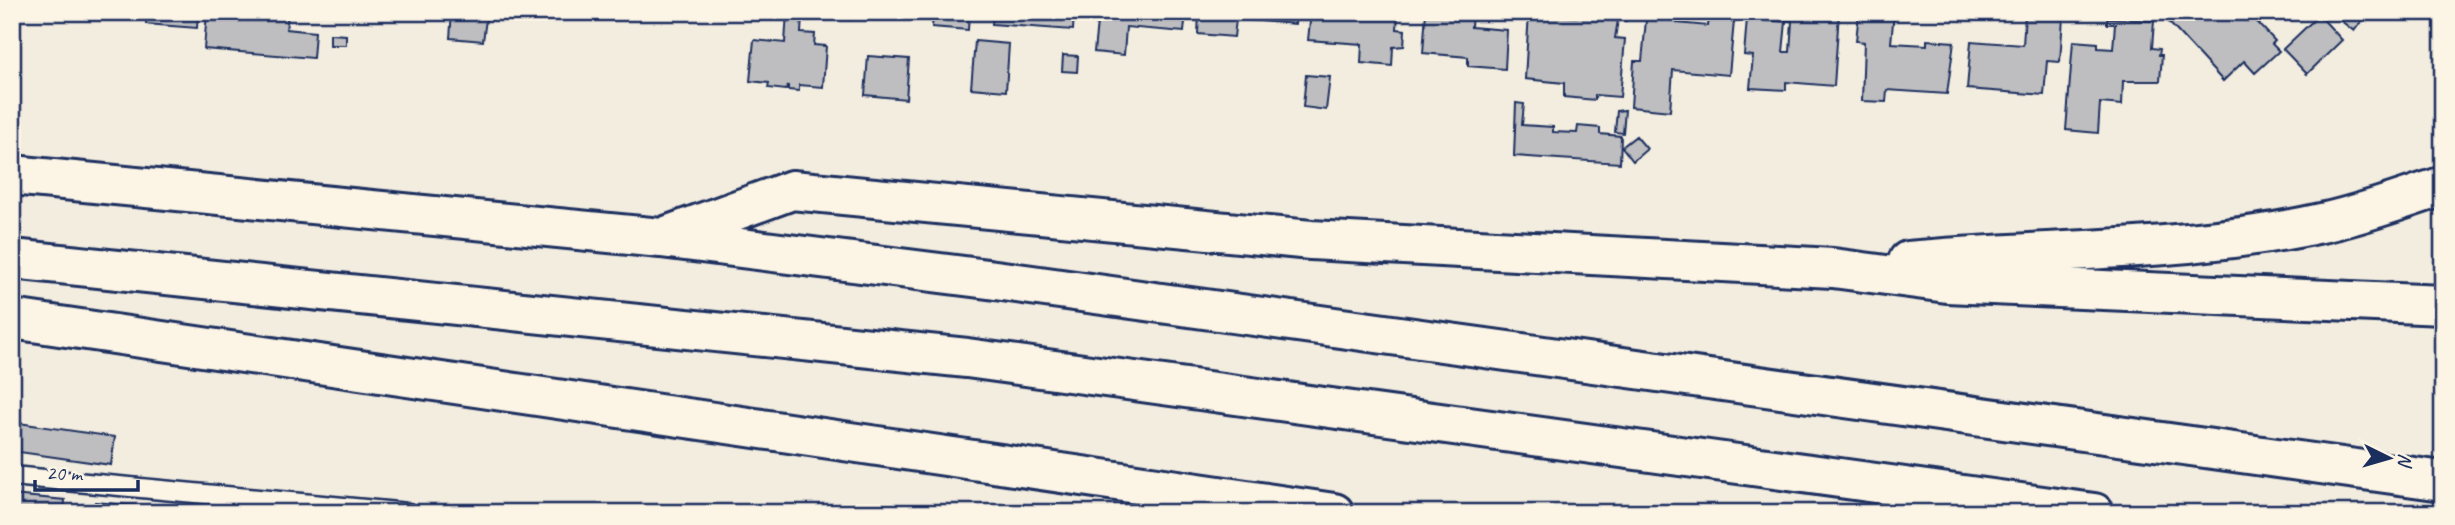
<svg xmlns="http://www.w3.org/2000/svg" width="2455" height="525" font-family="Caveat,sans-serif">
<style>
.building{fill:#bebec0;stroke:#1b2f5e;stroke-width:2}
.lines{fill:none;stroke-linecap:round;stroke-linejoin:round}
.lane-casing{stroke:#1b2f5e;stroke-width:23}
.highway-casing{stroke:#1b2f5e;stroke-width:44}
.lane{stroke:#fcf5e5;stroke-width:18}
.highway{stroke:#fcf5e5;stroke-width:38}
</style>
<rect width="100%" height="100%" fill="#f3ede0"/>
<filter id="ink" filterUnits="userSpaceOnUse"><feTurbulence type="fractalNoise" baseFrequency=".0143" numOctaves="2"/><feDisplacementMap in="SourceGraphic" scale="14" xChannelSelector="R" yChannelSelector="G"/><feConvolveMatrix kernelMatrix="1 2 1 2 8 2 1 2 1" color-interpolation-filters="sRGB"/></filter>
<g filter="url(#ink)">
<path class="building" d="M153,12H198L197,28L146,24V18H153Z
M207,12L288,16L286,29L315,32L313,58L204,49Z
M452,12H487L483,41L450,38Z
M787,12H851V20L802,16L801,33L815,34L814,45L826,46L823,87L799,85V91L788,90V85L786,90L768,88L769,83L750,81L754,40L785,43Z
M904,12H969L968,30L932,27L933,17Z
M993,12H1074L1073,30L992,24Z
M1098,12H1186L1184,32L1126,27L1124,55L1094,52Z
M1199,12H1297L1295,24L1236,19L1234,37L1198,34Z
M1311,12H1398L1397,29L1405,30L1404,46L1393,47L1392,66L1361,63L1362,44L1308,40Z
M1426,12H1472L1471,27L1507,30L1505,69L1468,66V57L1423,53Z
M1529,12H1556V15L1576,17V12H1627L1626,21L1618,20L1615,38L1625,39L1620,97L1595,95V100L1564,97V83L1525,79Z
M1638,12H1678L1677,23L1708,26L1709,19L1734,21L1729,75L1673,70L1670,111L1631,107L1634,61H1642L1646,20L1638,19Z
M1787,12H1839L1834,86L1786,82V90L1750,88L1753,56L1744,55L1747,18L1786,22L1783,52H1790L1792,21L1786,20Z
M1859,12H1894L1891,43L1927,45V40L1954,42L1947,94L1887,90L1886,102L1862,101L1864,42L1856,41Z
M2170,12H2248L2275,41L2272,44L2279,51L2255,73L2244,61L2223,81L2164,17Z
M2346,12H2357L2364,18L2354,31L2340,20Z
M2025,14L2063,17L2060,62L2047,61L2044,95L1967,89L1971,41L2023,45Z
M2319,15L2342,40L2307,74L2283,49Z
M2107,18L2154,21L2152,48L2160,49L2159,55H2162L2160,81H2123L2122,105L2100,103L2098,133L2066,130L2073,41L2098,43V48L2113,49L2115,24H2107Z
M330,34L346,35V45H330Z
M975,41L1009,44L1006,91L971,88Z
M1063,55L1078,56L1077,72L1062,71Z
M868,56L909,59L906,99L865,95Z
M1306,75L1330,77L1326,110L1303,107Z
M1516,103L1524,104L1522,125L1553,127V132L1577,133L1578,126L1600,128V134L1621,136L1620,163L1514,156Z
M1625,110L1623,133L1615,132L1617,111Z
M1636,136L1647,149L1633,161L1622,147Z
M12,422L115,437L111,465L12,451Z
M12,495L65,500L64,513H12Z
M95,502L214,513H94Z"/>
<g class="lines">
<defs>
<path id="lane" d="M12,476L408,513"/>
<path id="highway" d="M12,175L661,238L988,279L2443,481
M669,235L792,190L1311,240L1833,268L1947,283L2443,305
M12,259L967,358L2094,513
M1908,261C2047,248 2190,253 2326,222C2366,213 2404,199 2443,186
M12,319L1334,513"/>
</defs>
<use href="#lane" class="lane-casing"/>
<use href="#highway" class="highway-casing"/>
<use href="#lane" class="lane"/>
<use href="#highway" class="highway"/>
</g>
</g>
<rect width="2455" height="525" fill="none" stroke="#fcf5e5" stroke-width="42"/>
<rect x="21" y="21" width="2413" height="483" fill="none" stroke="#1b2f5e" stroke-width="2.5" filter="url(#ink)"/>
<g transform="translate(2389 458) rotate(95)" stroke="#fcf5e5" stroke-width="5" paint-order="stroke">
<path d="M0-5L12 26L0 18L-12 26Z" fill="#1b2f5e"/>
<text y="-10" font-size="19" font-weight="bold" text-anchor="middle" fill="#1b2f5e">N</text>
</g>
<path d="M35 480v10h103v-10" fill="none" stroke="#1b2f5e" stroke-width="3.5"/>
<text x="46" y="480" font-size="21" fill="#1b2f5e" stroke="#fcf5e5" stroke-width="5" paint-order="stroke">20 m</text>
</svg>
